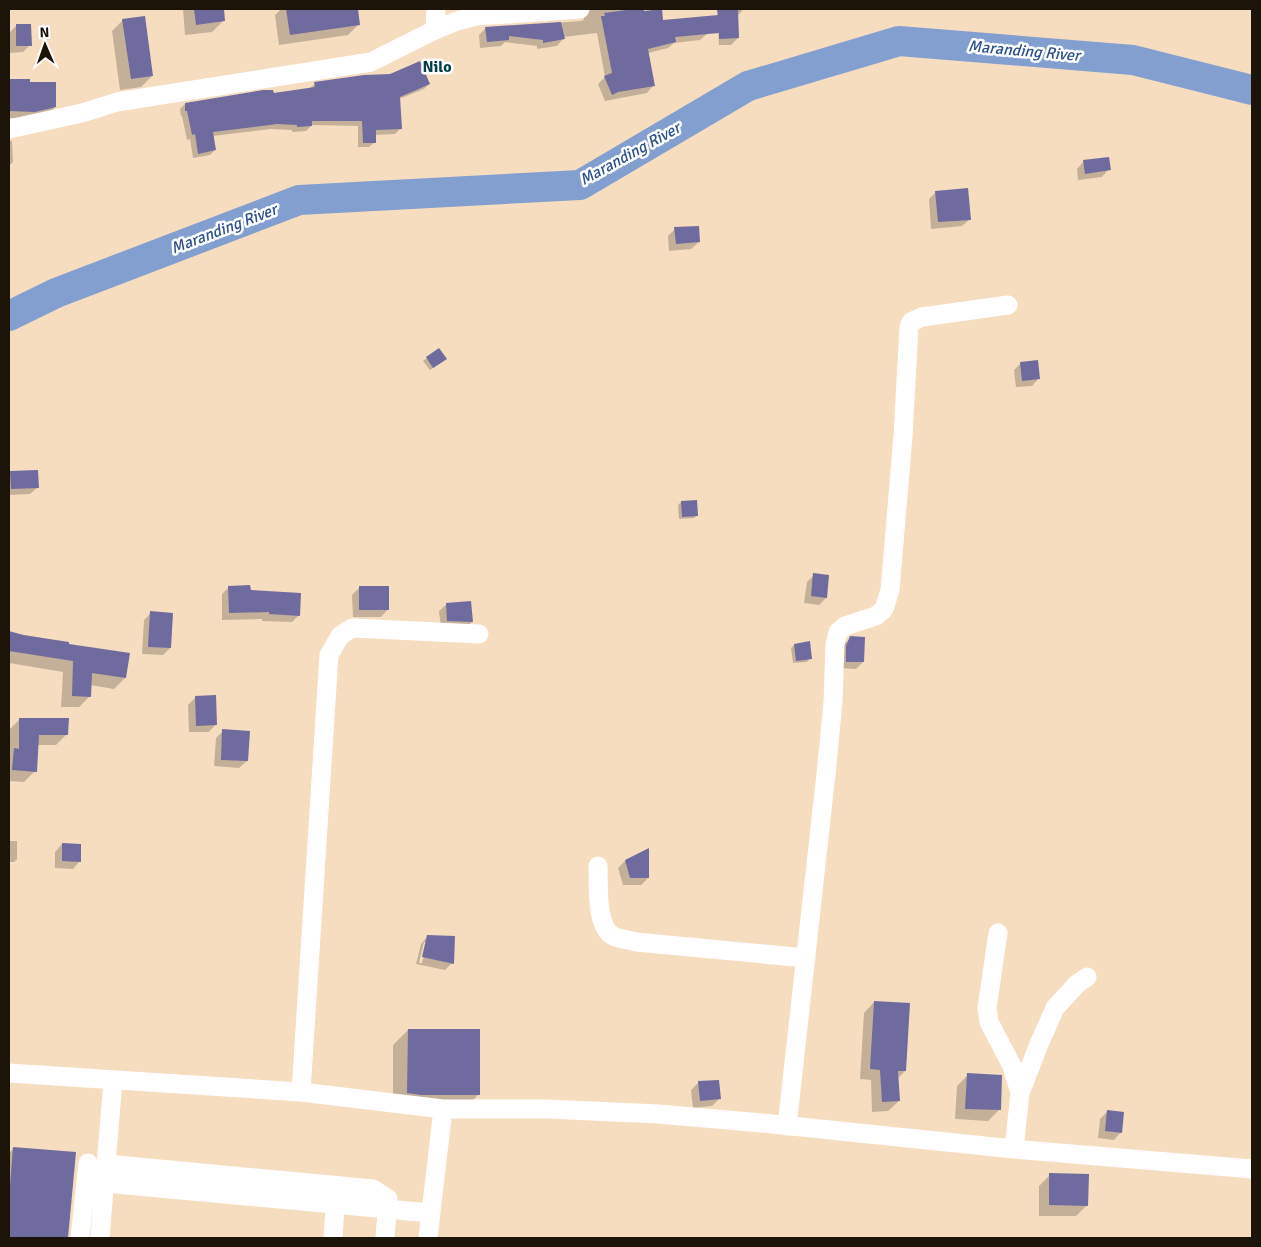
<svg xmlns="http://www.w3.org/2000/svg" width="1261" height="1247" font-family="Signika,sans-serif">
<style>
.shadow{fill:#0003;fill-rule:evenodd}
.lines{fill:none;stroke-linecap:round;stroke-linejoin:round}
.river{stroke:#829fd0;stroke-width:30}
.building{fill:#6f6b9f}
.minor{stroke:#fff;stroke-width:19}
.labels{text-anchor:middle;dominant-baseline:central;stroke-width:5;stroke-linejoin:round;paint-order:stroke}
.water-label{font-size:16px;font-style:italic;fill:#2d508e;stroke:#fff}
.neighbourhood-label{font-size:16px;font-weight:bold;fill:#003c49;stroke:#fff}
</style>
<rect width="100%" height="100%" fill="#f6ddbf"/>
<path class="shadow" d="M183,9H222L223,21L212,32L185,35Z
M281,9H356L359,24L348,35L279,45L275,15Z
M582,9H642L643,12L661,21L707,34L700,40L674,43L668,48L648,53L653,86L647,93L605,101L598,84L605,77L597,33L563,37V39L557,46L537,49V46L505,42L501,46L480,48L479,35L486,28L581,21L584,20Z
M717,9H742V11L737,16L738,38L731,45H719Z
M123,20L152,76L141,87L120,90L112,31Z
M16,26L30,45L23,52L9,53V33Z
M9,80H29V83L55,107L48,114L27,118H9Z
M315,84H429L424,89L399,99L400,129L395,134L374,135L375,142L369,147H358V126L312,125L306,131L292,132V130L271,129L213,136L215,150L210,155L193,158L190,139L187,140L182,116H181L180,109L185,104L309,89Z
M9,141H12L13,162L9,166Z
M1084,161L1109,169L1102,177L1078,180L1077,169Z
M936,192L970,219L962,226L931,229L929,199Z
M675,229L699,242L691,249L669,251L668,236Z
M427,358L442,362L430,370L423,361Z
M1021,363L1039,378L1032,386L1016,387L1014,370Z
M11,472L38,487L30,494L9,495V474Z
M681,502L697,515L694,518L679,519L678,505Z
M814,575L826,598L819,605L804,603L807,582Z
M229,587L249,591L299,615L292,622L262,621V619L222,620V594Z
M359,588L388,609L381,617H353L352,595Z
M470,602L472,622L464,629L441,628L439,611L447,604Z
M151,613L170,648L163,655L142,654L144,620Z
M9,632L68,643V645L125,678L114,689L90,685V696L79,707H61L63,672L9,663Z
M851,638L863,662L856,669L839,668L843,645Z
M794,645L810,658L807,662L793,663L791,648Z
M195,698L216,724L209,732H189L188,705Z
M20,719L67,734L56,745H37L35,771L24,782L9,781V730Z
M223,731L247,761L239,768L214,766L216,738Z
M9,841H17V859L14,862H9Z
M62,844L80,861L73,869L55,868V852Z
M625,861L648,878L641,885H623L618,868Z
M428,936L452,963L445,970L416,964L421,944ZM424,942H427L422,963H419Z
M874,1002L905,1071L898,1078L899,1101L888,1111L872,1112L871,1080L860,1079L864,1013Z
M408,1030L479,1094L464,1109L393,1108V1045Z
M968,1075L999,1110L988,1121L955,1119L957,1086Z
M698,1083L719,1099L712,1106L693,1108L691,1090Z
M1107,1112L1121,1132L1114,1140L1098,1138L1100,1119Z
M14,1148L74,1153L67,1238H9V1153Z
M1050,1175L1087,1205L1076,1216H1039V1186Z"/>
<g class="lines">
<path class="river" d="M9,316L56,293L299,200L580,185L748,86L899,41L1133,60L1252,90"/>
</g>
<path class="building" d="M194,9H224L225,21L196,25Z
M286,9H358L360,25L290,35Z
M634,9H644V11L662,9L663,20L718,15L717,9H738L739,38L719,39V33L675,37L676,42L648,49L655,86L618,92L612,95L604,76L612,73L601,16H605L604,13Z
M145,16L153,76L131,79L122,19Z
M561,22L565,39L543,43V40L509,36V40L487,42L485,27Z
M16,24H31L32,46H16Z
M420,61L430,84L400,97L402,129L376,130V143H363L362,121H312V126L297,127V125L277,124L213,132L216,150L198,154L195,134L192,135L187,111H185V103L263,90H273L274,93L315,87L314,82L364,75L390,74Z
M9,79H30V82H56V107L35,112L9,111Z
M1109,157L1111,170L1085,174L1083,160Z
M968,188L971,220L938,222L935,191Z
M699,226L700,242L676,244L674,227Z
M439,348L447,359L433,368L426,357Z
M1038,360L1040,379L1022,381L1020,362Z
M38,470L39,488L11,489L10,471Z
M697,500L698,516L682,517L681,501Z
M813,573L829,575L827,598L811,596Z
M250,585L251,590L301,593L300,616L269,614V612L229,613L228,586Z
M359,586H389V610H359Z
M471,601L473,622L447,621L446,603Z
M150,611L173,613L171,648L148,647Z
M9,631L23,635L69,642V644L130,653L126,678L92,673L91,697L72,696L73,661L9,651Z
M850,636L865,637L864,662H846V646Z
M810,641L812,659L796,661L794,644Z
M216,695L217,725L196,726L195,696Z
M19,718H69L68,735H39L37,772L12,770L14,748L19,749Z
M222,729L250,731L248,761L221,760Z
M62,843L81,844V862L62,861Z
M649,848V878H630L625,860Z
M427,935L455,936L454,964L422,957Z
M874,1001L910,1003L906,1071H898L900,1101L882,1102L880,1070L870,1069Z
M408,1029H480V1095H421L407,1093Z
M967,1073L1002,1075L1001,1110L965,1109Z
M719,1080L721,1099L700,1101L698,1081Z
M1107,1110L1124,1112L1122,1133L1105,1131Z
M13,1147L76,1152L68,1238H9V1199Z
M1049,1173L1089,1174L1088,1206L1049,1205Z"/>
<g class="lines">
<path class="minor" d="M435,30L436,9
M9,129L82,113L117,102L371,62L435,30L457,21L477,16L580,9
M598,866C599,885 595,925 613,936C620,939 629,940 636,942L806,958
M998,933L987,1008L989,1022L1012,1066L1020,1093
M9,1073L301,1092L443,1109H547L658,1114L762,1123L1014,1149L1252,1169
M301,1092L329,655L340,636L352,628L479,634
M787,1126L826,774L833,702L835,644L838,632L845,626L876,616L884,609L890,590L903,436L909,327L911,322L922,317L1008,305
M1014,1149L1020,1093L1039,1044L1055,1008L1077,984L1087,977
M106,1164L373,1189L388,1199L385,1238
M105,1183L430,1213
M80,1238L88,1163
M100,1238L113,1080
M333,1238L336,1191
M428,1238L443,1109"/>
</g>
<g class="labels">
<g class="water-label">
<text transform="translate(1024 51) rotate(5)">Maranding River</text>
<text transform="translate(630 154) rotate(-29)">Maranding River</text>
<text transform="translate(224 229) rotate(-21)">Maranding River</text>
</g>
<g class="neighbourhood-label">
<text x="437" y="67">Nilo</text>
</g>
</g>
<rect width="1261" height="1247" fill="none" stroke="#1c1309" stroke-width="20"/>
<g transform="translate(45 45) rotate(358)" stroke="#ffffff" stroke-width="4" paint-order="stroke">
<path d="M0-4L9 19L0 12L-9 19Z" fill="#1c1309"/>
<text y="-8" font-size="14" font-weight="bold" text-anchor="middle" fill="#1c1309">N</text>
</g>
</svg>
